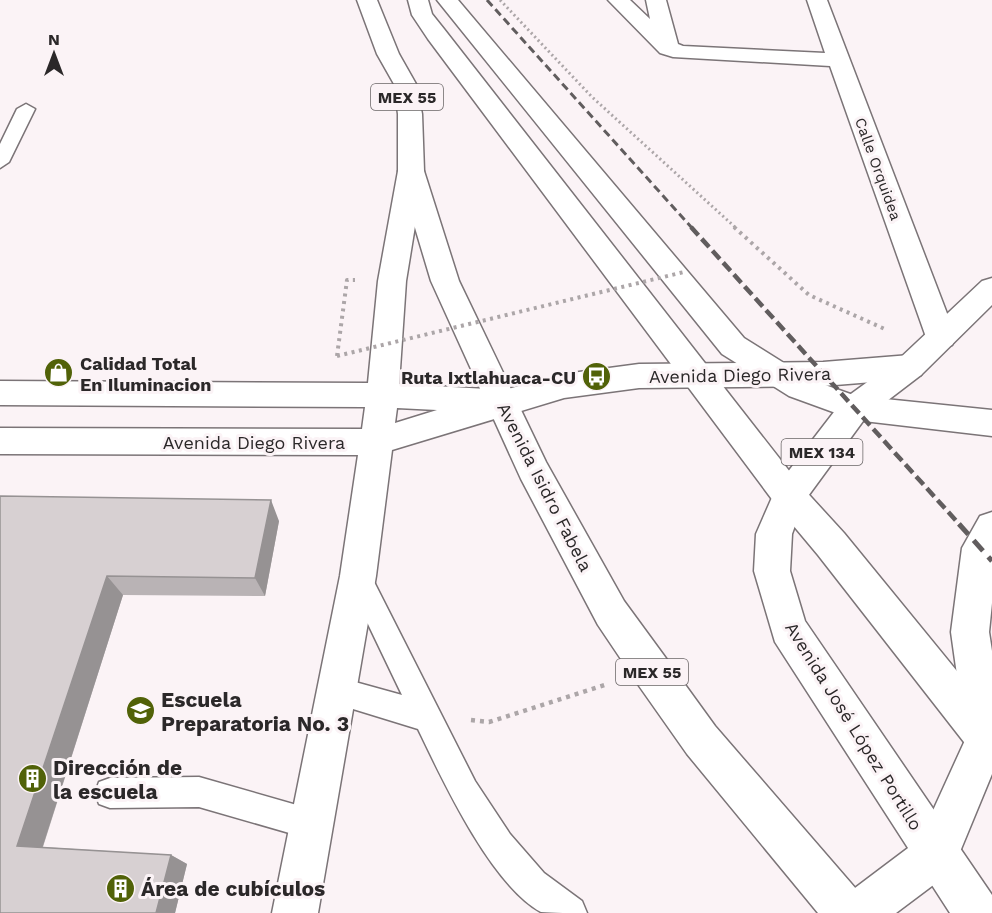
<svg xmlns="http://www.w3.org/2000/svg" width="992" height="913" font-family="'Work Sans',sans-serif">
<style>
.lines{fill:none;stroke-linecap:round;stroke-linejoin:round}
.service-casing{stroke:#7b7477;stroke-width:3}
.minor-casing{stroke:#7b7477;stroke-width:3}
.primary-casing{stroke:#7b7477;stroke-width:3}
.trunk-casing{stroke:#7b7477;stroke-width:3}
.path-far2{stroke:#aca6a8;stroke-width:3;stroke-dasharray:2 3;stroke-linecap:butt}
.path-far1{stroke:#aca6a8;stroke-width:4;stroke-dasharray:3 4.5;stroke-linecap:butt}
.path{stroke:#aca6a8;stroke-width:4.5;stroke-dasharray:4 5;stroke-linecap:butt}
.service{fill:#fff;fill-rule:evenodd}
.minor{fill:#fff;fill-rule:evenodd}
.primary{fill:#fff;fill-rule:evenodd}
.trunk{fill:#fff;fill-rule:evenodd}
.rail-far2{stroke:#615d5e;stroke-width:3;stroke-dasharray:8 4.5;stroke-linecap:butt}
.rail-far1{stroke:#615d5e;stroke-width:4.5;stroke-dasharray:11 5;stroke-linecap:butt}
.rail{stroke:#615d5e;stroke-width:5;stroke-dasharray:14 8;stroke-linecap:butt}
.path-bridge{stroke:#aca6a8;stroke-width:4;stroke-dasharray:3 4.5;stroke-linecap:butt}
.wall{fill:#b9b3b5}
.shaded-wall{fill:#969293}
.building{fill:#d7d0d2;stroke:#969293;stroke-width:1.5}
.labels{text-anchor:middle;dominant-baseline:central;stroke-width:6;stroke-linejoin:round;paint-order:stroke}
.far-street-label{font-size:15px;fill:#2b2829;stroke:#fbf3f6}
.shield{fill:#fbf3f6;stroke:#696566;stroke-width:1.5}
.shield-label{font-size:16px;font-weight:bold;fill:#2b2829}
.poi-label{font-size:18px;font-weight:bold;fill:#2b2829;stroke:#fbf3f6;text-anchor:start}
.street-label{font-size:18px;fill:#2b2829;stroke:#fbf3f6}
.near-poi-label{font-size:21px;font-weight:bold;fill:#2b2829;stroke:#fbf3f6;text-anchor:start}
</style>
<rect width="100%" height="100%" fill="#fbf3f6"/>
<g class="lines">
<defs>
<path id="service" d="M26,104L35,109L9,162L0,168V144L17,109Z
M358,564L367,568L475,781L510,834L544,873L582,901L587,913C574,913 551,913 541,912C491,885 442,779 418,729L327,701L323,691L327,681L337,677L402,695L345,576L349,568Z
M199,777L321,812L326,823L321,834L310,839L199,807L110,808L99,804L95,793L99,782L110,778Z"/>
<path id="minor" d="M608,0H630L650,19L646,0H666L678,44L683,46L825,53L807,0H827L956,337L952,345L941,348L930,345L926,337L830,66L673,57L660,53Z
M411,163L420,165L424,171L406,281L399,384L487,389L497,392L564,374L639,364L823,362L910,355L921,359L925,367L921,375L910,379L823,386L639,388L564,398L392,450L376,576L318,913H272L340,576L358,455L0,454V428L362,429L365,407L0,405V381L368,383L378,281L398,171L402,165ZM397,408L437,410L395,423Z
M986,719L992,721V774L952,871L896,913H836L843,897L920,839L972,725Z"/>
<path id="primary" d="M992,278V305L921,375L866,417L803,503L792,534L790,571L805,621L992,895V913H950L775,642L754,571L756,534L777,486L844,399L899,359L982,281Z
M992,512V603L989,632L992,651V757L986,759L972,753L966,739L951,632L962,548L980,516Z"/>
<path id="trunk" d="M357,0H377L399,54L416,84L422,114L424,171L459,281L546,462L624,601L665,657L715,726L863,897L870,913H818L687,754L637,683L598,625L521,479L431,281L398,171V114L394,84L377,54Z
M408,0H428L432,14L444,29L801,486L844,533L992,714V766L978,760L818,555L777,506L428,39L412,15Z
M437,0H458L744,338L811,380L856,396L992,410V436L855,420L789,396L722,354Z"/>
</defs>
<use href="#service" class="service-casing"/>
<use href="#minor" class="minor-casing"/>
<use href="#primary" class="primary-casing"/>
<use href="#trunk" class="trunk-casing"/>
<path class="path-far2" d="M500,0L592,97L736,228"/>
<path class="path-far1" d="M734,227L809,295L887,330
M337,356L347,280H355"/>
<path class="path" d="M471,720L489,722L608,684"/>
<use href="#service" class="service"/>
<use href="#minor" class="minor"/>
<use href="#primary" class="primary"/>
<use href="#trunk" class="trunk"/>
<path class="rail-far2" d="M487,0L692,228"/>
<path class="rail-far1" d="M691,227L960,525"/>
<path class="rail" d="M959,524L992,561"/>
<path class="path-bridge" d="M337,356L684,272"/>
</g>
<path class="wall" d="M0,496L279,521L265,596L123,595L43,847L171,855L187,864L175,913H0Z"/>
<path class="shaded-wall" d="M271,500L279,521L265,596L255,578Z
M107,576L123,595L40,855L17,846Z
M171,855L187,864L175,913H156Z"/>
<path class="building" d="M0,496L271,500L255,578L107,576L17,846L171,855L156,913H0Z"/>
<defs>
<symbol id="shop-disc" viewBox="-11 -11 22 22"><circle r="9.5" fill="#516208" stroke="#fbf3f6"/><path d="M-5-2.5h2.3a2.7 3.5 0 0 1 5.4 0H5L5.5 6h-11ZM-1.5-2.5h3a1.5 2.3 0 0 0-3 0Z" fill="#fff"/></symbol>
<symbol id="bus-disc" viewBox="-11 -11 22 22"><circle r="9.5" fill="#516208" stroke="#fbf3f6"/><path d="M-5-6H5V4H4V6H2V4H-2V6H-4V4H-5ZM-3.5-4V0h7V-4ZM-3.5 1.2v1.5H-2V1.2ZM2 1.2v1.5H3.5V1.2Z" fill="#fff"/></symbol>
<symbol id="school-disc" viewBox="-11 -11 22 22"><circle r="9.5" fill="#516208" stroke="#fbf3f6"/><path d="M0-5L7-2L0 1L-7-2ZM-4 1L0 2.5L4 1V4Q0 6-4 4Z" fill="#fff"/></symbol>
<symbol id="building-disc" viewBox="-11 -11 22 22"><circle r="9.5" fill="#516208" stroke="#fbf3f6"/><path d="M-4-6H4V6H1V3H-1V6H-4ZM-2.5-4.3h1.7v1.8h-1.7ZM.8-4.3h1.7v1.8H.8ZM-2.5-1h1.7V.8h-1.7ZM.8-1h1.7V.8H.8Z" fill="#fff"/></symbol>
</defs>
<g fill-rule="evenodd">
<use href="#shop-disc" x="42" y="356" width="33" height="33"/>
<use href="#bus-disc" x="580" y="360" width="33" height="33"/>
<use href="#school-disc" x="124" y="694" width="33" height="33"/>
<use href="#building-disc" x="16" y="762" width="33" height="33"/>
<use href="#building-disc" x="104" y="872" width="33" height="33"/>
</g>
<g class="labels">
<g class="far-street-label">
<text transform="translate(878 169) rotate(70)">Calle Orquidea</text>
</g>
<g class="shield">
<rect x="371" y="84" width="72" height="26" rx="4.5"/>
<rect x="781.5" y="439" width="81" height="26" rx="4.5"/>
<rect x="616" y="659" width="72" height="26" rx="4.5"/>
</g>
<g class="shield-label">
<text x="407" y="97">MEX 55</text>
<text x="822" y="452">MEX 134</text>
<text x="652" y="672">MEX 55</text>
</g>
<g class="poi-label">
<text x="80" y="363">Calidad Total<tspan x="80" dy="21">En Iluminacion</tspan></text>
<text x="576" y="377" text-anchor="end">Ruta Ixtlahuaca-CU</text>
</g>
<g class="street-label">
<text transform="translate(740 375) rotate(-1)">Avenida Diego Rivera</text>
<text x="254" y="442">Avenida Diego Rivera</text>
<text transform="translate(545 487) rotate(63)">Avenida Isidro Fabela</text>
<text transform="translate(854 726) rotate(58)">Avenida José López Portillo</text>
</g>
<g class="near-poi-label">
<text x="161" y="699">Escuela<tspan x="161" dy="24">Preparatoria No. 3</tspan></text>
<text x="53" y="767">Dirección de<tspan x="53" dy="24">la escuela</tspan></text>
<text x="141" y="888">Área de cubículos</text>
</g>
</g>
<g transform="translate(54 54)" stroke="#fbf3f6" stroke-width="4.5" paint-order="stroke">
<path d="M0-4.5L10 22L0 15L-10 22Z" fill="#2b2829"/>
<text y="-9" font-size="16" font-weight="bold" text-anchor="middle" fill="#2b2829">N</text>
</g>
</svg>
